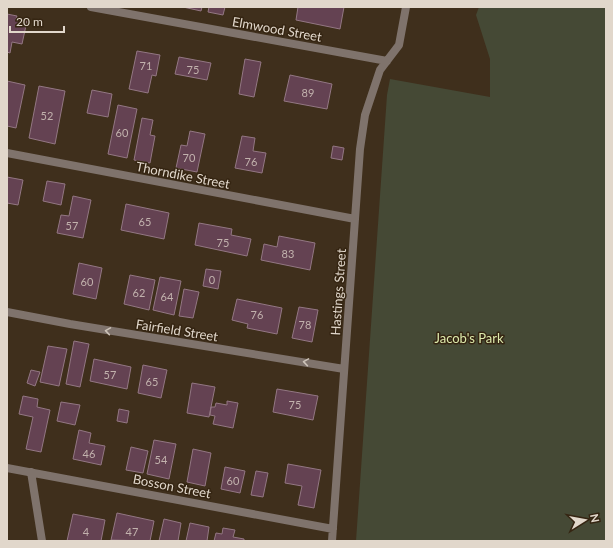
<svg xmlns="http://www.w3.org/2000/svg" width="613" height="548" font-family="Lato,sans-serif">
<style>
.green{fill:#454935}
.building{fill:#644252;stroke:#937783}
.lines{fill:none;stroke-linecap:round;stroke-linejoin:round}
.minor{stroke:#7f736c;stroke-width:8}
.oneway{stroke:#cdc3b8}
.labels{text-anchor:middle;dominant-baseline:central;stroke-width:3;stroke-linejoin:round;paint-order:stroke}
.number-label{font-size:11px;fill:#c2b2ad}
.street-label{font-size:13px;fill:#e1d7cb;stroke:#352512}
.park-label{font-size:13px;fill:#ddeaac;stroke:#352512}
</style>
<rect width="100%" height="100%" fill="#3f2f1c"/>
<path class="green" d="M479,7H606V541H356L387,95L390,79L490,97V59L476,15Z"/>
<path class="building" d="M183,7H202L201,11Z
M209,7H225L223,15L208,12Z
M298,7H344L340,29L296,20Z
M7,14L17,16L16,19L27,21L22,44L12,42L10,53L7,52Z
M137,51L160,55L156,76L152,75L148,93L129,89Z
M179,57L211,63L207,80L175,74Z
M245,59L261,62L254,97L239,94Z
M290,75L332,84L327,109L284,101Z
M7,81L25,85L16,128L7,126Z
M39,86L65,91L55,144L29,138Z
M92,90L112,94L108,117L87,113Z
M118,105L137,109L127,158L108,154Z
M142,118L153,120L150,135L155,136L150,163L134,160Z
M190,131L205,134L197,172L176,168L181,145L187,146Z
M242,136L255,138L253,151L266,153L262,173L235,168Z
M333,146L344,148L342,160L331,158Z
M7,177L23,180L18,205L7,203Z
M47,181L65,184L61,205L43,201Z
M73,196L91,200L83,238L57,233L61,215L69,216Z
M126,204L169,213L164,239L121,230Z
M199,223L232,229L231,235L251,239L247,256L195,245Z
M279,236L315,243L310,270L261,260L264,244L277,247Z
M79,263L102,268L96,299L73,294Z
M206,269L221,271L218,289L203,286Z
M130,275L155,280L149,310L124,304Z
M160,277L181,281L174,315L153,310Z
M184,289L199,292L193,318L179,316Z
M237,299L282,308L277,334L247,328L248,324L232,320Z
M299,307L318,310L312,342L292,338Z
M74,341L89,344L80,387L66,384Z
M48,346L67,349L59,386L40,382Z
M94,359L131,367L127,389L90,381Z
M143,365L167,370L161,398L138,393Z
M31,370L40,372L35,386L27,383Z
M192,383L215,387L209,417L187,413Z
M277,389L318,396L313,420L273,412Z
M23,396L38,399L37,407L50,410L41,452L26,449L33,417L19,414Z
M227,401L238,403L233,428L213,424L215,416L210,415L211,407H215L216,403L227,405Z
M61,402L80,405L75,425L57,421Z
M119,409L129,411L127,423L117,421Z
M79,430L91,433L89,443L105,446L101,465L73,459Z
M154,440L176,444L169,479L147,474Z
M131,447L148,451L143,473L126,470Z
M193,449L211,453L205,486L187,482Z
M288,464L321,470L314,508L298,505L302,486L285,483Z
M225,467L245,471L240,493L221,489Z
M256,471L268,473L263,497L251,495Z
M117,513L154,521L150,541L111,540Z
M73,514L105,520L101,541H67Z
M164,519L181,523L178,541H159Z
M190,523L209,527L207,541H186Z
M223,528L235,530L233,537L244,539V541H214L216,533L222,534Z"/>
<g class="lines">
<path class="minor" d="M91,7L387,61
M7,153L355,219
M7,312L70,324L344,369
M7,468L333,529
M31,472L42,541
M332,541L360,149L365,115L380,70L399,45L406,7"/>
</g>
<defs><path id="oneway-chevron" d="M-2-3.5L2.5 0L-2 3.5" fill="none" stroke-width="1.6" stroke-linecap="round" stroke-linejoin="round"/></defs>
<g class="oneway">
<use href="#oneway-chevron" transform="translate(108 331) rotate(-171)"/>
<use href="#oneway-chevron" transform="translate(306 362) rotate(-171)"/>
</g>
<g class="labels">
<g class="number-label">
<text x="146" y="65">71</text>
<text x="193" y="69">75</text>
<text x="308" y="92">89</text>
<text x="47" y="115">52</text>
<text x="122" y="132">60</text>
<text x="189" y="157">70</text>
<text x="251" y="161">76</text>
<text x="145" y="221">65</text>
<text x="72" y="225">57</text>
<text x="223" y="242">75</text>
<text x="288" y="253">83</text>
<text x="212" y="279">0</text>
<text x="87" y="281">60</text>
<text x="139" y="292">62</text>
<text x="167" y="296">64</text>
<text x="257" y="314">76</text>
<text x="305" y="324">78</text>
<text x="110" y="374">57</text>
<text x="152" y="381">65</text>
<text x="295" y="404">75</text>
<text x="89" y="453">46</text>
<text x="161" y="459">54</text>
<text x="233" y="480">60</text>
<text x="86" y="531">4</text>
<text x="132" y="531">47</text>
</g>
<g class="street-label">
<text transform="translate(277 29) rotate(10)">Elmwood Street</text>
<text transform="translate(183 175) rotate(11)">Thorndike Street</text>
<text transform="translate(338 292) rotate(-86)">Hastings Street</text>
<text transform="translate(177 330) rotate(9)">Fairfield Street</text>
<text transform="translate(172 486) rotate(11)">Bosson Street</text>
</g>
<g class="park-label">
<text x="469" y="338">Jacob's Park</text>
</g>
</g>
<rect width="613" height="548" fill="none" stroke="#e1d7cb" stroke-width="16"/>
<g transform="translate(585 520) rotate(79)" stroke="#352512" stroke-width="3" paint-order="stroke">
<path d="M0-3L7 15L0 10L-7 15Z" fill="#e1d7cb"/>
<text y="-6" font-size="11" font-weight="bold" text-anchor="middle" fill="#e1d7cb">N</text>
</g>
<path d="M10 26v6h54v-6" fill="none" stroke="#e1d7cb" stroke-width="2"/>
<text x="16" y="26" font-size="12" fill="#e1d7cb" stroke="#352512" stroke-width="3" paint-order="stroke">20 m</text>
</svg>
